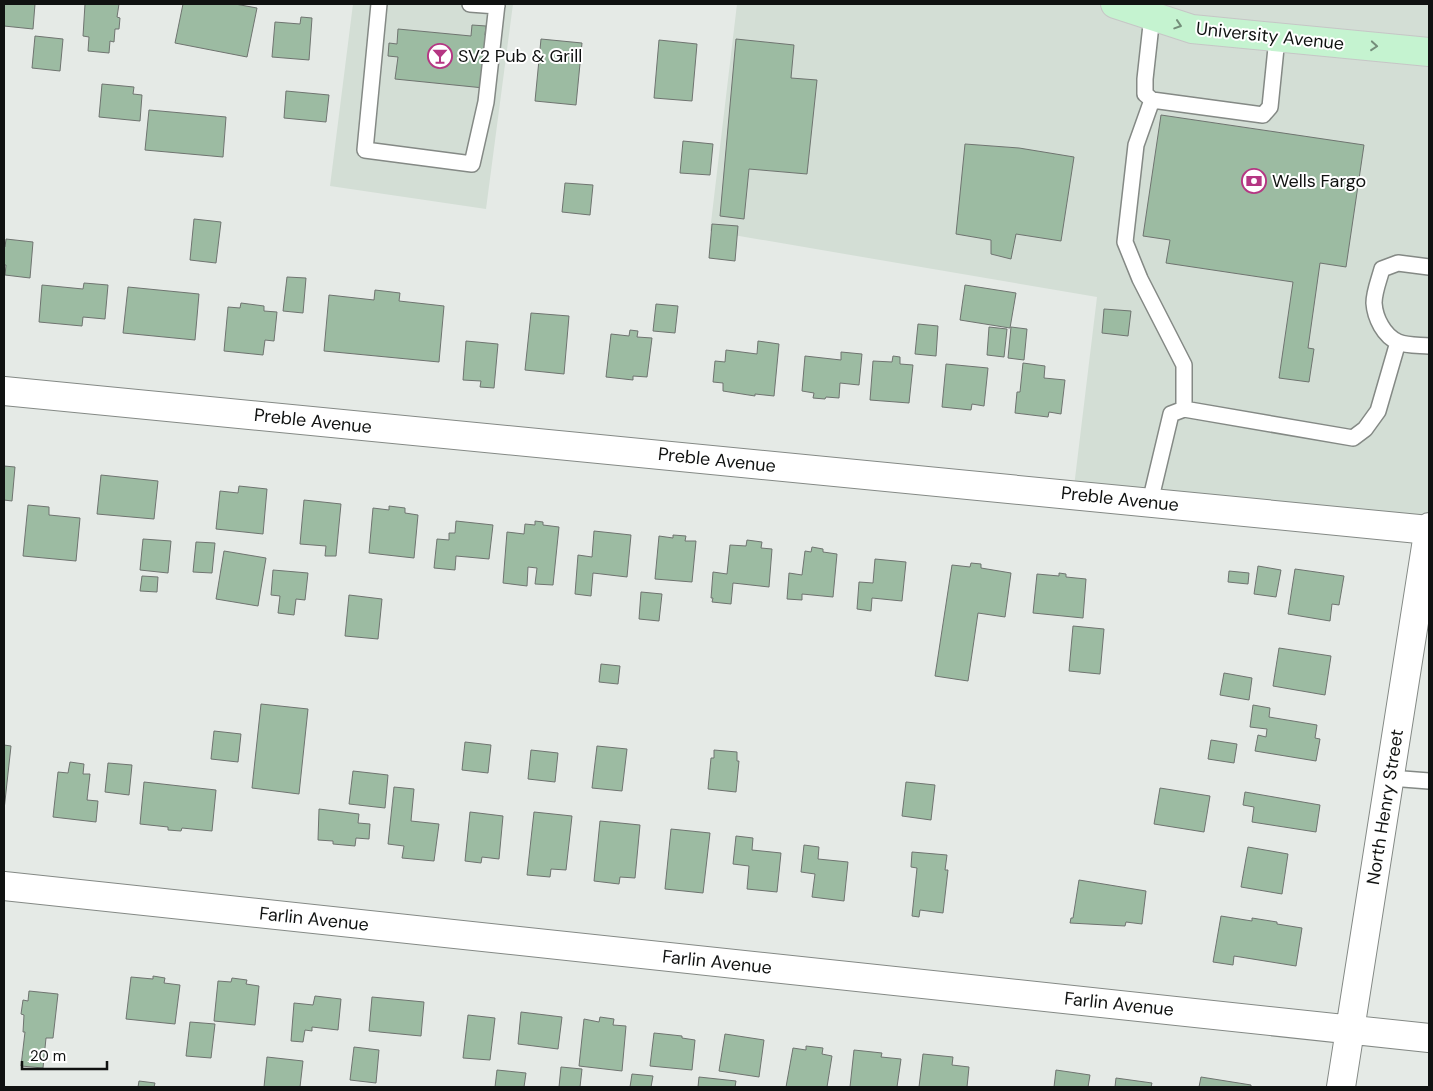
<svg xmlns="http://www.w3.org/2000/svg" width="1433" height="1091" font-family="'DM Sans',sans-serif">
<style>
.built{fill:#d3ded5}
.building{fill:#9cbba2;stroke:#6f7470}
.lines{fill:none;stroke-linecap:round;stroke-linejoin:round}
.service-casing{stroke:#848985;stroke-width:18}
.minor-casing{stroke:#848985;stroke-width:30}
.primary-casing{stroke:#c6c6c6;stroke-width:30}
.service{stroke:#fff;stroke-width:15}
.minor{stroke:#fff;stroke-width:28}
.primary{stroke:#c5f3d0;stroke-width:28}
.oneway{stroke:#748e7a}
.labels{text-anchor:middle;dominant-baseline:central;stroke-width:4;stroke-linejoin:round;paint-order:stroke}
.street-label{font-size:18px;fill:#101211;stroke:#fff}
.poi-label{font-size:18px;fill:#101211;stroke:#fff;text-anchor:start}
</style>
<rect width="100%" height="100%" fill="#e5eae6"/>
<path class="built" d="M353,4H513L486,209L330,186Z
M737,4H1429V527L1073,495L1097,297L710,231Z"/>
<path class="building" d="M4,4H35L33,29L4,26Z
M85,4H119L117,17L120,18L119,29H115L114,42L110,41L109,53L88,51L89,37L83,36Z
M183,4H235L257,8L247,57L175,43Z
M301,17L312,18L309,60L272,57L275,22L300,24Z
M472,25L486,26L485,35L489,36L484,88L395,79L398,57L388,56L389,43L397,44L398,29L471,36Z
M35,36L63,39L60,71L32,68Z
M541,39L582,43L576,105L535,101Z
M736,39L794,45L791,78L817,80L807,174L749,169L744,219L720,216Z
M659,40L697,44L692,101L654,98Z
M102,84L134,87L133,94L142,95L140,121L99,117Z
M286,91L329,95L326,122L284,118Z
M149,110L226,117L223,157L145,150Z
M1161,115L1364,145L1346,267L1320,263L1308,348L1314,349L1309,382L1279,378L1293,282L1166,263L1170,240L1143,236Z
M683,141L713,144L710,175L680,173Z
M965,144L1019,148L1074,157L1061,241L1016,234L1011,259L991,254V240L956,234Z
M565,183L593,185L590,215L562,212Z
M194,219L221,222L216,263L190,260Z
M712,224L738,226L735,261L709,258Z
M6,239L33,242L30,278L5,275L6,265H4V246L5,247Z
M287,277L306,278L303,313L283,311Z
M84,283L108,285L105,319L83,317L82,326L39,322L42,285L83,289Z
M965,285L1016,293L1010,328L960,320Z
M128,287L199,294L195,340L123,333Z
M375,290L400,293L399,301L444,306L439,362L324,351L329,295L374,300Z
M241,303L264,306V311L277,312L274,341L265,340L263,355L224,351L228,307L240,308Z
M656,304L678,306L675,333L653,331Z
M1104,309L1131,311L1128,336L1102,333Z
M531,313L569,316L564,374L525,370Z
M918,324L938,326L936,356L915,354Z
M989,327L1007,329L1004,357L987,355Z
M1011,327L1027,329L1024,360L1008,358Z
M630,330L638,331L637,337L652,338L647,377L633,376V380L606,377L611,334L629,336Z
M466,341L498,344L494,388L480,387L481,381L463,380Z
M758,341L779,344L774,396L755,394V396L723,391V383L713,382L715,361L725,362L726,350L757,354Z
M841,352L862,354L859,385L840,383L839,398L826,397L825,399L813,398L814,393L802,391L805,356L841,360Z
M893,356L900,357V364L913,365L909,403L870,400L873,361L892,362Z
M1023,363L1045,366L1044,378L1065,380L1061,414L1049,412L1048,417L1015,413L1017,392H1020Z
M946,364L988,368L984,406L972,404L971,410L942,407Z
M4,466L15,467L12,501L4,500Z
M101,475L158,481L154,519L97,514Z
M239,486L267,489L263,534L216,529L220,491L238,493Z
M304,500L341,504L336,556H325L326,546L300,544Z
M28,505L49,507V515L80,518L76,561L23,556Z
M389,506L405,508V513L418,515L414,558L369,553L373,508L389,510Z
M456,521L493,525L489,559L456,556L455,570L434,568L437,539L449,540V533H455Z
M535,521L543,522V525L559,527L553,585L535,584L537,568L528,567L527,586L503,583L507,532L524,534L525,524L535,525Z
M594,531L631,535L627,577L593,573L591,596L575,594L578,555L592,557Z
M673,535L686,536L685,541H696L692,582L655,579L659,536L673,538Z
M143,539L171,541L168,573L140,570Z
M747,540L762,542L761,548L772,549L769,587L733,583L731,604L712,602L713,598H711L713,572L727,574L730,545L746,546Z
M196,542L215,543L212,573L193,572Z
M812,547L823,549V552L837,554L833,597L802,594V600L787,599L789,573L802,575L805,551L811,552Z
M224,551L266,558L258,606L216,599Z
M875,559L906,562L902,601L872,598L871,611L857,609L859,582L873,583Z
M971,563L981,564V568L1011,573L1005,617L978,613L968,681L935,676L952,565L970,567Z
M1258,566L1281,570L1276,597L1254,594Z
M1295,569L1344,576L1339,605L1332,604L1330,621L1288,614Z
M273,570L308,573L305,600L296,599L294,615L278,613L280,596L271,595Z
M1229,571L1249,573L1248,584L1228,582Z
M1059,573L1066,574V577L1086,579L1083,618L1033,613L1037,574L1059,576Z
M142,576L158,577L157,592L140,591Z
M641,592L662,594L659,621L639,619Z
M349,595L382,599L378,639L345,636Z
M1073,626L1104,629L1100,674L1069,671Z
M1279,648L1331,656L1325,695L1273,686Z
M601,664L620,666L618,684L599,682Z
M1224,673L1252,678L1249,700L1220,695Z
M261,704L308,709L299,794L252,788Z
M1253,705L1270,708L1269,717L1317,725L1315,738L1320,739L1316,761L1255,751L1258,735L1266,737L1267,729L1250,727Z
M214,731L241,734L238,762L211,759Z
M1211,740L1237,744L1234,763L1208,759Z
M465,742L491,745L488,773L462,770Z
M4,745L11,746L4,810Z
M597,746L627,749L622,791L592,788Z
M531,750L558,753L555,782L528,779Z
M714,750L737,752V761H739L736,792L708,789L711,758H714Z
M70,762L84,764L83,774H90L87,800L98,801L96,822L53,817L58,772L68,773Z
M108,763L132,765L129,795L105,792Z
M353,771L388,775L385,808L349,804Z
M144,782L216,790L212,831L182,828L181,831L168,830V827L140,824Z
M906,782L935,785L931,820L902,816Z
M394,787L414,789L411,821L439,824L434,861L402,858L404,846L388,844Z
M1160,788L1210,796L1204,832L1154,824Z
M1245,792L1320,805L1316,832L1252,822L1254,807L1243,805Z
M319,809L359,814L358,823L370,824L369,839L356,838L355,846L333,844V841L318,840Z
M470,812L503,816L499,859L482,857L481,863L465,861Z
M534,812L572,816L566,870L551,869L550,877L527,875Z
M600,821L640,825L635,878L620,877L619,884L594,881Z
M671,829L710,833L703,893L665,889Z
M736,836L753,838L752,850L781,853L777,892L747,889L749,866L733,864Z
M804,845L819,847L818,859L848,862L844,901L812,897L815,874L801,872Z
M1248,847L1288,854L1282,894L1241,887Z
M912,852L947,855L945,870H948L943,913L920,910L919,917L912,916L917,868L911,867Z
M1079,880L1146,891L1142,924L1126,922L1125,926L1070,923L1071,918H1073Z
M1221,916L1252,921V918L1277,922V924L1302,928L1296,966L1234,956L1233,965L1213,962Z
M153,976L165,978L164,983L180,985L175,1024L126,1019L131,977L153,979Z
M232,978L247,980L246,984L259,986L255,1025L214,1021L218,981L231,982Z
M29,991L58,994L53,1038H46L43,1068L21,1066L25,1032H23L24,1015L21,1014L23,1000L28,1001Z
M315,996L341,999L338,1030L312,1027V1031L305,1030L303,1042L291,1041L294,1003L313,1005Z
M372,997L424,1002L421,1036L369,1031Z
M521,1012L562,1017L558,1049L518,1044Z
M468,1015L495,1018L490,1060L463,1058Z
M600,1017L614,1019L613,1025L626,1026L622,1071L579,1066L584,1019L599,1022Z
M190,1022L215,1024L211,1058L186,1056Z
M654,1033L682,1036V1038L695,1040L692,1070L650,1066Z
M725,1034L764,1040L759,1077L719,1071Z
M806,1046L823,1048L822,1054L832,1056L827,1087H786L793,1048L806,1050Z
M354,1047L379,1050L376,1083L350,1080Z
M854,1050L882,1053L881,1057L901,1059L897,1087H850Z
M923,1054L953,1057L952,1065L969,1067L967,1087H919Z
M267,1057L303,1061L300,1087H264Z
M561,1067L582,1069L580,1087H559Z
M497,1070L526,1073L524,1087H495Z
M1056,1070L1090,1075L1088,1087H1054Z
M632,1074L653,1076L651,1087H630Z
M699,1077L736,1081L735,1087H698Z
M1201,1077L1251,1085V1087H1199Z
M1116,1078L1152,1083L1151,1087H1115Z
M139,1081L155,1083L154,1087H138Z"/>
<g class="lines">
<defs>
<path id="service" d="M379,4L365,150L472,164L486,102L497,4
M470,4L497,6
M1152,16L1145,79V94L1152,100L1263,115L1270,107L1277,38
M1152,100L1136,145L1125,242L1140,279L1184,365V409
M1429,267L1398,263L1382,269C1379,280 1374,292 1374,303C1375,318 1384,336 1398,342C1407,346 1420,345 1429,346
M1150,502L1171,414L1184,409L1353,438L1365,429L1378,411L1398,342
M1390,778L1429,781"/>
<path id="minor" d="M4,391L1429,530
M4,886L1429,1038
M1341,1087L1429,527"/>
<path id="primary" d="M1115,4L1192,29L1429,52"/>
</defs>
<use href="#service" class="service-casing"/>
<use href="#minor" class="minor-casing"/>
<use href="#primary" class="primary-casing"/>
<use href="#service" class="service"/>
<use href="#minor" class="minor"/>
<use href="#primary" class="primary"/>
</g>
<defs><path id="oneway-chevron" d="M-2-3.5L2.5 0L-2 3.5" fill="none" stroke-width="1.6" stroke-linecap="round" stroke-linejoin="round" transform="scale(1.25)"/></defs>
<g class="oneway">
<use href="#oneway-chevron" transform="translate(1178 25) rotate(18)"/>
<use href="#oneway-chevron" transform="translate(1374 46) rotate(5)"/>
</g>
<defs>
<symbol id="bar-ring" viewBox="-11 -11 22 22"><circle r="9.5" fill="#fff" stroke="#b53683" stroke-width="1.5"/><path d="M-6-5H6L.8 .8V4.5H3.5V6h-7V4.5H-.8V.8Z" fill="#b53683"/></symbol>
<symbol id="bank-ring" viewBox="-11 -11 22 22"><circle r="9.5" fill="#fff" stroke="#b53683" stroke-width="1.5"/><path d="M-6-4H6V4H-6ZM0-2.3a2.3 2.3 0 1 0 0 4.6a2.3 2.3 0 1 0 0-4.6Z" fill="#b53683"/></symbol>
</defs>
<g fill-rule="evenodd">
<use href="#bar-ring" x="426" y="42" width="28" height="28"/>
<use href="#bank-ring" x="1240" y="167" width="28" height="28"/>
</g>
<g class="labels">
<g class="street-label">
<text transform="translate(1270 36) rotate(6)">University Avenue</text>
<text transform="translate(313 421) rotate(6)">Preble Avenue</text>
<text transform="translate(717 460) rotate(6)">Preble Avenue</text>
<text transform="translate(1120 499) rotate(6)">Preble Avenue</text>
<text transform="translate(1385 807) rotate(-81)">North Henry Street</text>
<text transform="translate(314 919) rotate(6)">Farlin Avenue</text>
<text transform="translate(717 962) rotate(6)">Farlin Avenue</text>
<text transform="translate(1119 1004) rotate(6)">Farlin Avenue</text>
</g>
<g class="poi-label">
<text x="458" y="56">SV2 Pub &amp; Grill</text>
<text x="1272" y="181">Wells Fargo</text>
</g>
</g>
<rect width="1433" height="1091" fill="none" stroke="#101211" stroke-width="10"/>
<path d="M22 1061v8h85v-8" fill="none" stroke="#101211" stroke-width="2.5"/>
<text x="30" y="1061" font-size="15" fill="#101211" stroke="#ffffff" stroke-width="4" paint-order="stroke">20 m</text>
</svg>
